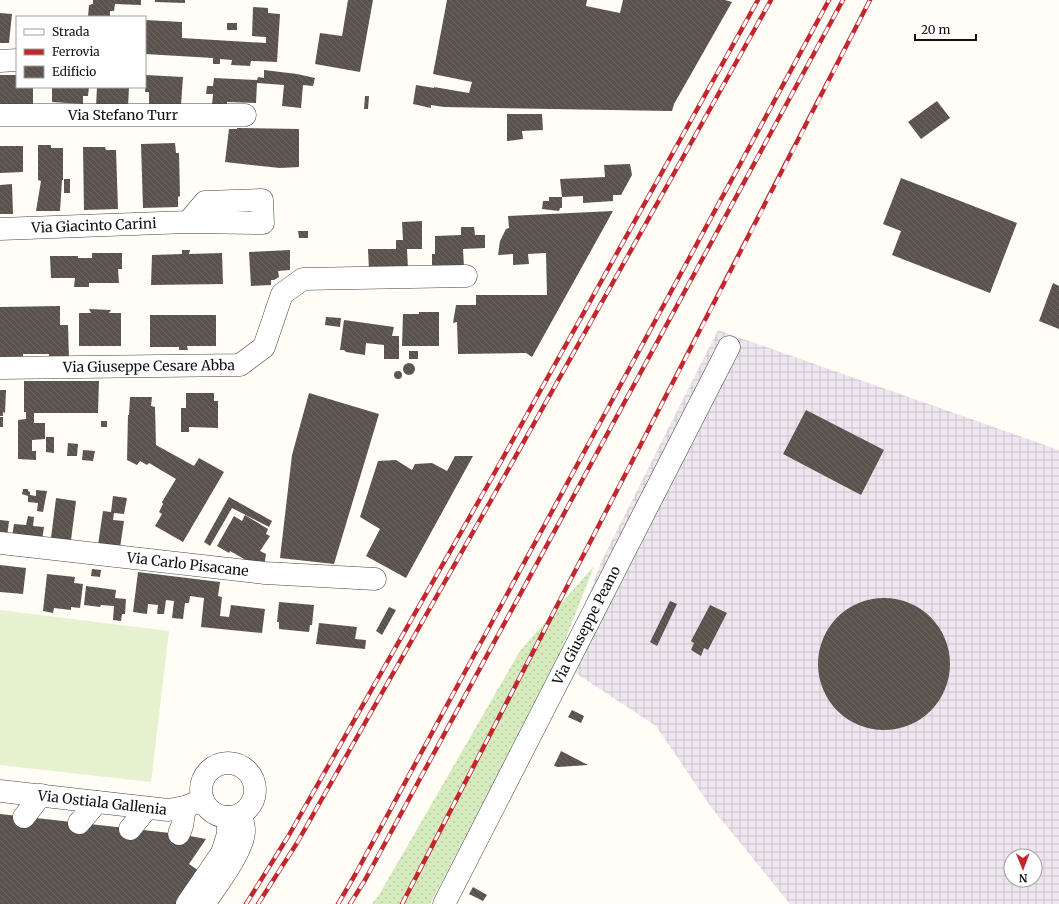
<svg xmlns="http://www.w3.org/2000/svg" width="1059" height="904" font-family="Merriweather,serif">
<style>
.industrial{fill:url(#industrial-grid);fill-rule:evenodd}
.grass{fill:url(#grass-dots)}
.pitch{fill:#e6f2cf}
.building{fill:url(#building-back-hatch)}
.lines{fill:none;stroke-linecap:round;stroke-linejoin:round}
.minor-casing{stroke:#444;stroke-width:23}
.minor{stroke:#fff;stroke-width:22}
.rail-casing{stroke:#c4262e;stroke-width:4.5}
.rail{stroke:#fff;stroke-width:3;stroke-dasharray:9;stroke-linecap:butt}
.labels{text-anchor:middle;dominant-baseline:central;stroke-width:4;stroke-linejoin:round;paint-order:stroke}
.street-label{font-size:14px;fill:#111;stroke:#fff}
</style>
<defs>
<pattern id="industrial-grid" width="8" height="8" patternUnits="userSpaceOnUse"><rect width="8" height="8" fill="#eee6ef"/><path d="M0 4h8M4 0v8" fill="none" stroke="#cbc4cc"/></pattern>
<pattern id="grass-dots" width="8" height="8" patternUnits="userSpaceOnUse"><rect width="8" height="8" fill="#d5ebbd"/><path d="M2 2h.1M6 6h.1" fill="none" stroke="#b6c8a1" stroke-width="1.8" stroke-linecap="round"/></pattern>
<pattern id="building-back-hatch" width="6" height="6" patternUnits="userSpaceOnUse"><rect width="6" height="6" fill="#5a524d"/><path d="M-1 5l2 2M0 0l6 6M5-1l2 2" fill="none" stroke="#6d6662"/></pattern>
</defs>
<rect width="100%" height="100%" fill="#fffdf5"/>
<path class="industrial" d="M718,330L1059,450V904H790L711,807L656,726L562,664L602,560ZM1011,856H1035V880H1011Z"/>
<path class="grass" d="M594,566L555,666L430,904H372L379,895L520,651Z"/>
<path class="pitch" d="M0,610L169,631L151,782L0,765Z"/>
<path class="building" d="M93,0H141V5L115,4L114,11H110V17H88L89,5L93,4Z
M155,0H185V3L155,2Z
M348,0H373L360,72L315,64L320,33L342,36Z
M447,0H587L586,6L620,13L623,0H725L732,2L674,104L672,111H670L444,107L431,105V108L413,104L416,85L434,88V87L469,93L472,82L433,74Z
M253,7L268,8V13L280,14L277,62L251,61L250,66L231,65L232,60L220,59V64H213V58L145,54V20L182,22V38L266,43V37L252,36Z
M0,13L12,14L9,43H0Z
M227,23H237V30H227Z
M264,70L297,74L315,78L313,86L303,85L301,108L282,106L284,85L257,83L256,103L227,102V105H212L213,94H206L207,86H213L214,78L257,80L258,77L264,78Z
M0,75H17V87H33V106H0Z
M146,75L183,77L181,105L164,104V107L149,106V92H145Z
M52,87H89L88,96H83V104L52,102Z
M97,87H129L128,107H96Z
M365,96H369L368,109H364Z
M937,101L950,118L921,139L908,122Z
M507,114H542L543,130L522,131L523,139L507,141Z
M237,128L299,129V167L280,168L225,162L229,129H237Z
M175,143L176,153H179L180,196L178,197V207L143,208L141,144Z
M38,145H51V148H63V180H62L60,211H36L41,181L38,180Z
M0,146H23V172L0,173Z
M83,147H105L106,150H116L118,209L84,210Z
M630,164L632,175L621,195H613V201L583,203V196L562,197V208H560L559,211L542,209L543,201H549V197H562L560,179L605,177L604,165Z
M901,178L1017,223L990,293L892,255L901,231L883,224Z
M64,179H70V193H64Z
M12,184L13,214H0V185Z
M613,211L532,357L526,353L458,354L457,322L453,323L456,305H476V295H547L546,253L528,254L529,264L513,265V254L498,255L500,241L506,229L509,228L508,216Z
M422,221V249H407L408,269L369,270L368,249H396V240H403L402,222Z
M461,227H474L475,235H485V248L463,249L464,267H432V254H435V236L461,235Z
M298,231H308V238H299Z
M182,250H190L189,254L222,253L223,284L151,285L152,255L182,254Z
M290,250V270L278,271L279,277L274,280H271V285L251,286L249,252Z
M92,253H122V269H118L119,283H89V287H74L75,278H51L50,256H78V258H92Z
M1053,283L1059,286V329L1039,321Z
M60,306V325H68L69,359H49V354H23V361H0V307Z
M89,309L111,310L109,313H121V346H79V313H91Z
M419,312H439V346H402L403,314H419Z
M150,315H216V346H187L188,350H179V347H150Z
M326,317L341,318L340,327L325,325Z
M344,320L394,327L392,336H399V359H384V345L366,343L365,355L346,352L344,350H340Z
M409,351H418V359H409Z
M403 369a6 6 0 1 1 12 0a6 6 0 1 1-12 0Z
M394 375a4 4 0 1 1 8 0a4 4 0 1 1-8 0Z
M24,381H99L98,413H34V423H45V439L32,440V451H36V460L18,459V420L26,419V412H24Z
M0,390H6L5,413L3,412V416H0Z
M186,393H214V401H218V428L189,427V432H181V408H186Z
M309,393L379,414L334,564L280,558L292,455Z
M130,397H152L151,406L155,407L156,445L194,466L199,458L224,472L183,542L155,526L162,514L159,512L163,504L162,502L176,479L149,463L147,465L140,461L137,465L127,460L128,415H129Z
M806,410L884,450L861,495L783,454Z
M0,417H3V427H0Z
M101,421H107V427H101Z
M46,437H54V453L46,452Z
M68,443L78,444L77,456H67Z
M83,450L95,451L93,461L82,460Z
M455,456H473L406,578L366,556L380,529L360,517L378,461L396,460L412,470L415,464L432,463L447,471Z
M23,489H28V491L30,492V495L36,496V490L47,491L43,512L37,511L38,503L28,502V496L22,494Z
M113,496L127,498L124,514L114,513L113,520L124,521L120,548L98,545L103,511L111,512Z
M229,497L272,521L269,527L232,508L210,546L204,542Z
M56,498L76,501L71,540L51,538Z
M245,515L268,529L266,534L270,536L260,551L266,554L264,567H258L230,551L229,553L217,546L234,516L242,521Z
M28,516L34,517L33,526L44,527L42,541L12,537L14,524L26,525Z
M0,520L9,521L7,537L0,536Z
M0,565L26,568L23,594L0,592Z
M92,569L101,570L100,577L91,576Z
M138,572L220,582L218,596L222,597L220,616L229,617L231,605L265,609L262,633L201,627L204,598L190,596L189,603H185L183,619L172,618L174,601L166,600L164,614H157L158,605L148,604L147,614L133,612Z
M47,574L75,577L74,583L83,584L80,608L71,607V610L54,608L53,613L43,611Z
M86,586L116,590L115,598L126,599L125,614H122L121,621L113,620L114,606L101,605L100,607L84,605Z
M818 664a66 66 0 1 1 132 0a66 66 0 1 1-132 0Z
M670,601L677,604L657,646L650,642Z
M279,602L314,605L312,625H310L309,632L279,629V622H277Z
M710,605L727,613L708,650L704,648L701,656L691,650L694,643L691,641Z
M389,607L396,610L382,635L376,631Z
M319,623L357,627L355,639L366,640L365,649L316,644Z
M572,710L584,716L581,723L568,717Z
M561,751L588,765L558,767L554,766Z
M0,814L179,834L206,839L189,864L199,871L176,904H0Z
M473,887L487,895L483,901L469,894Z"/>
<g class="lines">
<defs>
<g id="minor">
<path d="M0,61L17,60"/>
<path id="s1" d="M0,115H245"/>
<path id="s2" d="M0,229L188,222L263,223L262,200L205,202L188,222"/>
<path id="s3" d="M0,368L240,365L264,347L282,294L303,279L466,276"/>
<path id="s4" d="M0,543L265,573L375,579"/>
<circle cx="228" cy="790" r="27"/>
<path id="s5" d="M0,791L168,810L185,807L203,800"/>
<path d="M24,817L41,795"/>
<path d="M79,823L97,802"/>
<path d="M130,829L147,808"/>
<path d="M179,834L182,826L185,807"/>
<path d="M187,904L222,853L228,834V817"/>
<path d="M204,904C215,888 245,849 244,830C244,825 242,819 241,815"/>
<path id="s6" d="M444,904C538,718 634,533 729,347"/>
</g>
</defs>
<use href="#minor" class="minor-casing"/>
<use href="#minor" class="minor"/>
<defs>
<path id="rail" d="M246,904L289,835L485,490L758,0
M258,904L297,843L494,495L771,0
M338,904L355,875L829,0
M350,904L365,880L843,0
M402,904C558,603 716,302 870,0"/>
</defs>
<use href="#rail" class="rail-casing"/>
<use href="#rail" class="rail"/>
</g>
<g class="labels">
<g class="street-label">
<text stroke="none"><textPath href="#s1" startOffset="123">Via Stefano Turr</textPath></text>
<text stroke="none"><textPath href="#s2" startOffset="94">Via Giacinto Carini</textPath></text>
<text stroke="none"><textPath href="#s3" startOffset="149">Via Giuseppe Cesare Abba</textPath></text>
<text stroke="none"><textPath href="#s4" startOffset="189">Via Carlo Pisacane</textPath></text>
<text stroke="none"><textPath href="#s6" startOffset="313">Via Giuseppe Peano</textPath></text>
<text stroke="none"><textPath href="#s5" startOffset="103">Via Ostiala Gallenia</textPath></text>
</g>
</g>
<rect x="16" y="16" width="130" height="72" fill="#ffffff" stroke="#a0a0a0"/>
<rect x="24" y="29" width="20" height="6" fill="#ffffff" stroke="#a0a0a0"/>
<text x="52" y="36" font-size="12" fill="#111111">Strada</text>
<rect x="24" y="49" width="20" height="6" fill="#c4262e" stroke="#a0a0a0"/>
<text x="52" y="56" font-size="12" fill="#111111">Ferrovia</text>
<rect x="24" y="66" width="20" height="12" fill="url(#building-back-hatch)" stroke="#a0a0a0"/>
<text x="52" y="76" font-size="12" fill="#111111">Edificio</text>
<g transform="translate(1023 868) rotate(179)"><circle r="19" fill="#ffffff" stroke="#a0a0a0"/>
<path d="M0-3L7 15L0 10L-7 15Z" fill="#c4262e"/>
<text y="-6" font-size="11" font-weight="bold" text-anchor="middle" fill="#111111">N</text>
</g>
<path d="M915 34v6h61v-6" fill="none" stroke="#111111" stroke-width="2"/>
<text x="921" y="34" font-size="12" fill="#111111" stroke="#ffffff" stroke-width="3" paint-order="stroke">20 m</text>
</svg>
